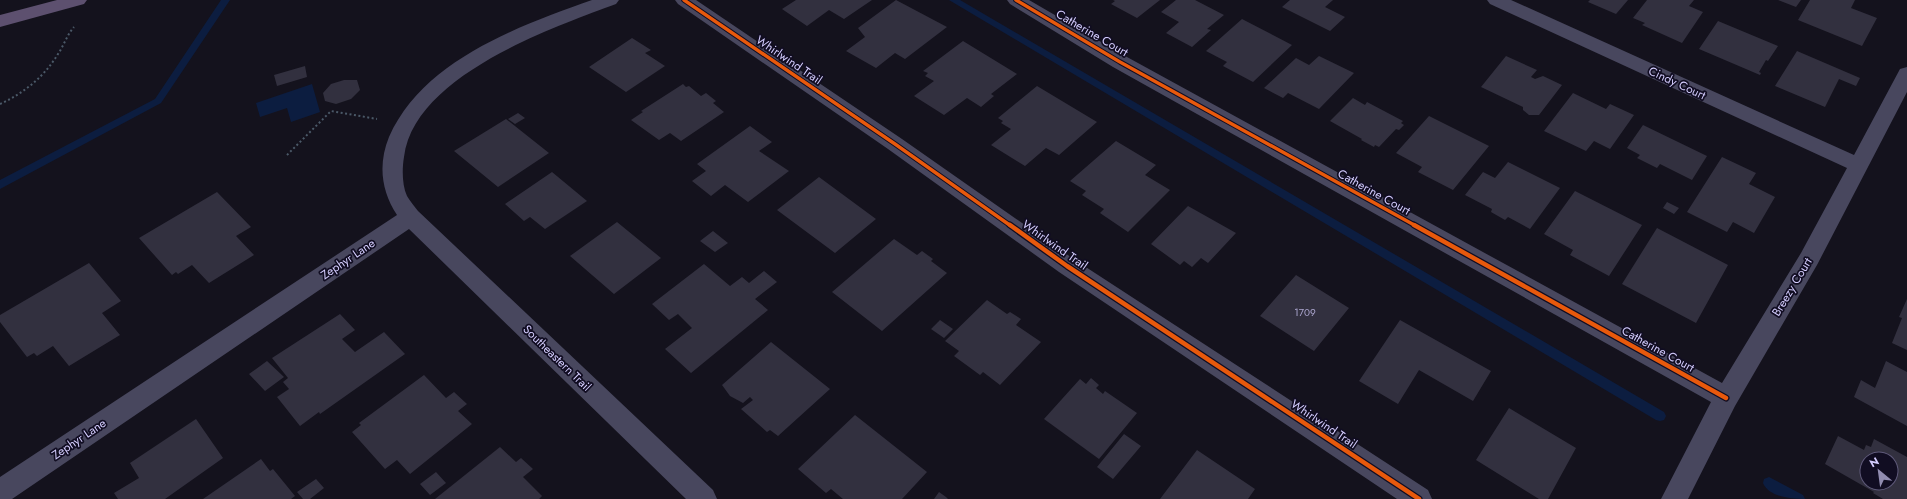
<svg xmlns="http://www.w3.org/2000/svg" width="1907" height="499" font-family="Jost,sans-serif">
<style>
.water{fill:#0c1d40}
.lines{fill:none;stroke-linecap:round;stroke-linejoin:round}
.stream{fill:#0c1d40;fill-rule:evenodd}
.building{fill:#32303f;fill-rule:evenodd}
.path{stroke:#4b5968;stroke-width:2;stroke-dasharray:2 2.5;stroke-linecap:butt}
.minor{fill:#48475e;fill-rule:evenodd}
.major{fill:#5d506f;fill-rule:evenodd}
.cycleway-far1-casing{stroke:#110d22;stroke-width:5.5}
.cycleway-casing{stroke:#110d22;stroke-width:7}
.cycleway-far1{stroke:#e8590c;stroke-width:3.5}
.cycleway{stroke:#e8590c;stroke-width:4.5}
.labels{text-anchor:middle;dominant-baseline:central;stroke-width:3.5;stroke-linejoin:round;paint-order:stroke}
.number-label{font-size:10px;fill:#aca6cf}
.street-label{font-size:12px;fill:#d5ceff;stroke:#110d22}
</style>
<rect width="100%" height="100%" fill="#14121d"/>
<path class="water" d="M312,84L320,112L291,122L287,108L260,117L256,103Z"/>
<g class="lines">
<path class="stream" d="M221,0H230L161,103L0,189V180L155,99Z
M949,0H960L1664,412L1666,416L1664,420L1660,421L1656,420Z
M1769,477L1803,495L1805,499C1791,499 1769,497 1763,483L1764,479Z"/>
</g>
<path class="building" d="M796,0H872L844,19L829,10L807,26L782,9Z
M896,0L947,27L905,59L895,53L876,68L846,51L865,37L858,28Z
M1113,0H1160L1137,18L1111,4L1115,1Z
M1176,0H1195L1224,15L1207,29L1211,30L1192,47L1166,33L1179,22L1161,12Z
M1290,0H1333L1325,7L1345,17L1330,31L1282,7Z
M1590,0H1628L1616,14L1588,2Z
M1647,0H1694L1689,6L1703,12L1682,43L1642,25L1645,23L1633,18Z
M1778,0H1801L1796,7Z
M1810,0H1855L1851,8L1877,18L1862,46L1798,20Z
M1242,19L1292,45L1253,82L1223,66L1227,62L1206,51Z
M1718,21L1778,46L1768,61L1766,60L1759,72L1761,73L1760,75L1699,49Z
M632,38L651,50L645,53L665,66L626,92L589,67Z
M963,41L1017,74L991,94L994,96L981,107L967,98L944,115L914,96L934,81L925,76L928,73L923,71Z
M1797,51L1860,78L1856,86L1839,79L1825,107L1775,86Z
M1319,56L1354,73L1319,109L1288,93L1283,98L1264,88L1296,58L1309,65Z
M1506,56L1537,70L1531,77L1535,79L1543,76L1562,85L1539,115H1529L1523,110V107L1481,87Z
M305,66L307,77L277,86L274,75Z
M344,80H357L360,90L351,99L336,104L325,101L323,93L331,84Z
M683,84L686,87L689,86L701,96L706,93L716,101L713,103L724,112L681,141L670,133L659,140L631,120L643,112L641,111Z
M1037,86L1097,122L1059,155L1046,148L1025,166L991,145L1011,129L1001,123L1003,121L998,118Z
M1573,93L1606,109L1610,104L1634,115L1610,149L1594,141L1586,151L1544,131Z
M1353,98L1365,105L1367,102L1403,121L1401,123L1404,125L1399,130L1396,129L1379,147L1375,145L1374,147L1361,140L1362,139L1330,121Z
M518,113L525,118L515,124L508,119Z
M1429,116L1489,146L1453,190L1418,172L1422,167L1396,153Z
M506,119L549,153L498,187L454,151Z
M1643,125L1707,156L1692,180L1660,164L1657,168L1637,158L1640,155L1627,148Z
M750,126L772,142L759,151L789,171L748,202L725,185L711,196L692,181L706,171L697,164Z
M1116,141L1156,165L1145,175L1170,190L1128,232L1100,213L1104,209L1082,195L1086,191L1070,181Z
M1722,157L1756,173L1749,184L1775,197L1754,233L1733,222L1727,232L1687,212Z
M1508,162L1560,188L1530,229L1508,217L1505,220L1491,212L1492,209L1465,195L1483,172L1495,178Z
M552,172L587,201L545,229L530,217L524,221L505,204Z
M819,177L876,219L835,253L777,210Z
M1575,191L1642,225L1609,276L1570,255L1573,250L1544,234Z
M217,192L251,227L236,236L254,255L209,283L192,265L178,274L176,272L172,275L139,238Z
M1667,202L1679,208L1674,214L1663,208Z
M1188,206L1236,233L1208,263L1201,258L1192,267L1184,261L1180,265L1151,244Z
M617,222L661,258L614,294L570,256Z
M1657,228L1728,265L1696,323L1622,284Z
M713,231L728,243L715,252L700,241Z
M894,239L917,255L922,251L933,259L931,261L947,273L882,331L832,292Z
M89,263L121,301L102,313L120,335L69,366L53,346L37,356L34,353L27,357L0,322V315Z
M704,264L730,286L742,277L749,283L764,271L777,282L755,299L768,310L691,373L665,349L692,328L678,314L669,320L652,304Z
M1296,275L1349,308L1314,351L1260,316Z
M1907,299V350L1892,343L1902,318L1899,317Z
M987,300L1007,314L1010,312L1021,319L1016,325L1041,342L1000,385L983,372L980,375L954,356L959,351L945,341Z
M340,314L355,330L342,339L355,352L384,332L405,354L320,414L319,412L300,426L277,397L289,389L283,382L288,378L272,358Z
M940,320L953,329L944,338L931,329Z
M1400,320L1491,371L1473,401L1419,370L1398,404L1359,381Z
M771,342L830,389L778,436L770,430L767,432L741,409L753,400L750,397L743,403L730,396L722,385Z
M267,361L284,377L265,391L249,374Z
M1886,361L1907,372V426L1854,397L1861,380L1875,388Z
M424,375L446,398L454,392L467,404L458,411L472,424L410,474L397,460L385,469L352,432L361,425L359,423Z
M1091,378L1099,385L1096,388L1103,394L1105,391L1137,413L1099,459L1044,419L1080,379L1086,384Z
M1509,408L1576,448L1548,499H1539L1476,460Z
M855,415L927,472L902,499H843L831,489L826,493L798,469Z
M196,419L223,458L165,499H118L114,493L139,478L130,463Z
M1124,434L1141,446L1113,479L1097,467Z
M1838,436L1864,450L1866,445L1871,447L1874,439L1907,457V499H1883L1873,493L1874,492L1825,464ZM1867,459H1891V483H1867Z
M500,447L516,462L521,458L533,469L523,477L542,496L539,499H435Z
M1197,450L1255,489L1248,499H1160Z
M261,459L270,471L273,469L295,496L291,499H203Z
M436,472L446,483L430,495L420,484Z
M316,479L324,488L310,499H303L297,492Z
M939,492L946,497L948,499H934Z"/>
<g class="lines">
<path class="path" d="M0,104C24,93 44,77 58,54C64,45 67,35 74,27
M287,155L331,111L377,119"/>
<path class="minor" d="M592,0H619L616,4C551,28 414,76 404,157C402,169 402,185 407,196C410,201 414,206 418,211L713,490L717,499H686L409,229L12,499H0V477L397,215C381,191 378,164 389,137C423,60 519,26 592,0Z
M675,0H696L902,139L1075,260L1428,490L1432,499H1397L1059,272L888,149L678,4Z
M1007,0H1029L1127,57L1722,383L1801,253L1847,168L1490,4L1487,0H1511L1854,155L1900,69L1907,67V92L1817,265L1735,406L1688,499H1661L1711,402L1113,67L1010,4Z"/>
<path class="major" d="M57,0H87L84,4L0,27V15Z"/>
<defs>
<path id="cycleway-far1" d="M684,0L895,144L1011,226
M1016,0L1120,62L1416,226"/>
<path id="cycleway" d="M1010,225L1067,266L1419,499
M1414,225L1726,398"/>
</defs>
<use href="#cycleway-far1" class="cycleway-far1-casing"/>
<use href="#cycleway" class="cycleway-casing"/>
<use href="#cycleway-far1" class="cycleway-far1"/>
<use href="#cycleway" class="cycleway"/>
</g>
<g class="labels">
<g class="number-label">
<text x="1305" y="312">1709</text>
</g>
<g class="street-label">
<text transform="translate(1092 33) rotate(30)">Catherine Court</text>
<text transform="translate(789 60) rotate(34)">Whirlwind Trail</text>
<text transform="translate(1677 83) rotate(25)">Cindy Court</text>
<text transform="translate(1374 192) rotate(29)">Catherine Court</text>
<text transform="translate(1055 245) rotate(35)">Whirlwind Trail</text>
<text transform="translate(348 259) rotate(-34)">Zephyr Lane</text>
<text transform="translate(1792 287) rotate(-59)">Breezy Court</text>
<text transform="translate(1658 349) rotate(29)">Catherine Court</text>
<text transform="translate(557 358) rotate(44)">Southeastern Trail</text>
<text transform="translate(1324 424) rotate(34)">Whirlwind Trail</text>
<text transform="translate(79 439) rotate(-34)">Zephyr Lane</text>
</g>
</g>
<g transform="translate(1879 471) rotate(331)"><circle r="19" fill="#110d22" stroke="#5f5a7a"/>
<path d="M0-3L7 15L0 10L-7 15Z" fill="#918cb0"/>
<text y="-6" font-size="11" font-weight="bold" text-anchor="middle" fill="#d5ceff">N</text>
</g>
</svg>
